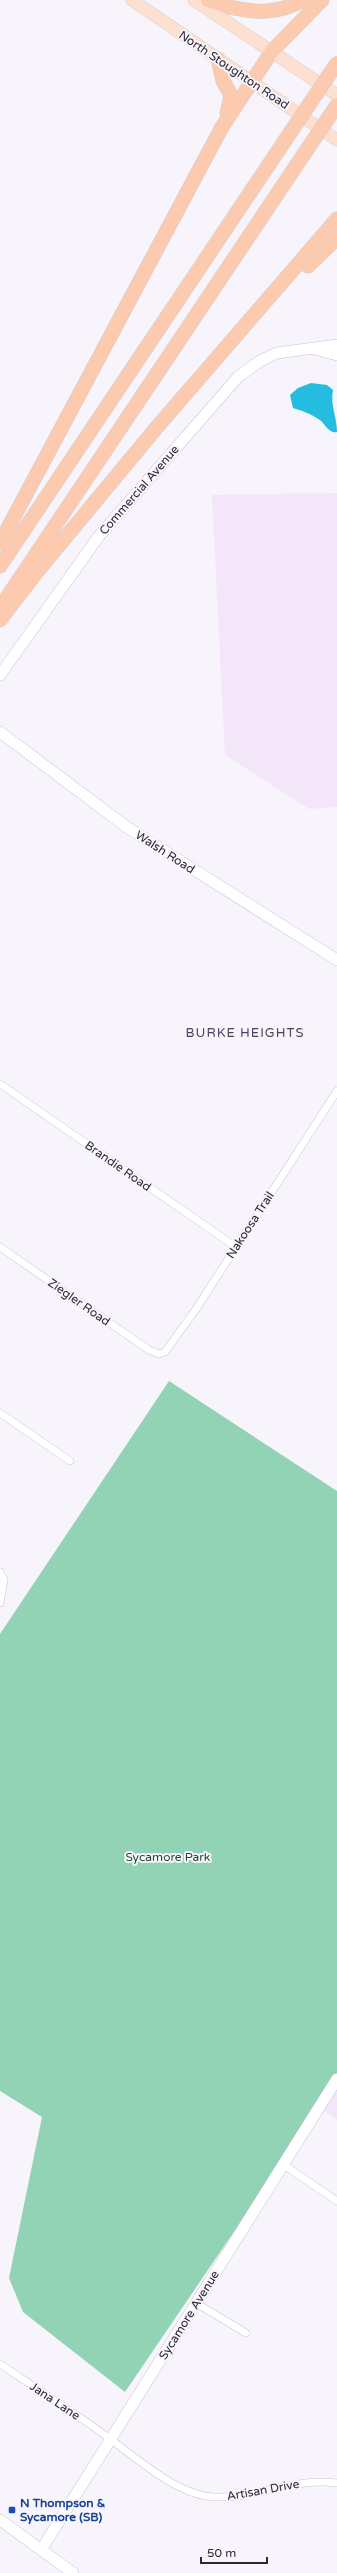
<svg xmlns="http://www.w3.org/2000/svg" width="337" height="2573" font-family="'Varela Round',sans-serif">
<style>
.industrial{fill:#f4e6f9}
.green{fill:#91d3b4}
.water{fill:#24bddf}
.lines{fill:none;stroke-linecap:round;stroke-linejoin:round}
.street-casing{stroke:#cebee0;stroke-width:8}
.secondary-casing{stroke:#cebee0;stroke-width:12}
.primary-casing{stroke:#d1d0d2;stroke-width:13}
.highway-casing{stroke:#d1d0d2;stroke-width:15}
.street{stroke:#fff;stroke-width:7}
.secondary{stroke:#fff;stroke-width:11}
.primary{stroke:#fde0cf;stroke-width:12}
.highway{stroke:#fccbaf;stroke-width:14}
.highway-bridge-casing{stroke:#d1d0d2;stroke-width:15;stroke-linecap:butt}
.highway-bridge{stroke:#fccbaf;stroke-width:14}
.transit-dot{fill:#1a4fb4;stroke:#f7f4fb;stroke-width:1.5}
.labels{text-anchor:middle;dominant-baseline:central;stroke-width:4;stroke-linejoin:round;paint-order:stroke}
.street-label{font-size:12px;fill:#2d2834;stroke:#f7f4fb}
.park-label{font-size:12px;fill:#1c4b37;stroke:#f7f4fb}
.transit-label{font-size:12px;font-weight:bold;fill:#164399;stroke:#f7f4fb;text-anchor:start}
.neighbourhood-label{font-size:13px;letter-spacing:1px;fill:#4f415d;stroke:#f7f4fb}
</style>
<rect width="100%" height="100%" fill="#f7f4fb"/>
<path class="industrial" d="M337,493V807L309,809L225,755L212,495Z
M337,2079V2120L319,2107Z"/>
<path class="green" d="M169,1381L337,1491V2080L125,2392L23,2312L9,2278L42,2117L0,2091V1634Z"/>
<path class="water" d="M311,383L327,385L333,390C330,405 337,417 337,432C329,434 325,424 320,420C311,414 303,411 293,408L290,395L298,388Z"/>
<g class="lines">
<defs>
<path id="street" d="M0,1084L236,1247
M0,1247L149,1350L159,1354L165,1352L196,1309L337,1091
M0,1413L70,1461
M0,1572L4,1580L0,1603
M284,2165L337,2201
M196,2303L246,2333
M0,2364C33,2386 65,2407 98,2430C130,2452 174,2495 214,2497C256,2499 295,2477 337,2483"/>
<path id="secondary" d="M315,349L337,355
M0,675L99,536L238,377L260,361L277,353L337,345
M0,732L128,828L337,960
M0,2520L73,2573
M41,2550L337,2079"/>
<path id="primary" d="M132,0L337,140
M194,0L337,95"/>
<path id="highway" d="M208,0C215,1 222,5 229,7C255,13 279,14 303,0
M218,59L223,81L231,95L227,114
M308,266L337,238
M0,543L222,127L272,51L322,0
M0,566L286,139
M0,608L306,151
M0,620L36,573L157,427L337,219"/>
</defs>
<use href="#street" class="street-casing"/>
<use href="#secondary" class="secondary-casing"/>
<use href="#primary" class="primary-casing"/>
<use href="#highway" class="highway-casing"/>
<use href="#street" class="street"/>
<use href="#secondary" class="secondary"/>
<use href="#primary" class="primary"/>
<use href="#highway" class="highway"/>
<defs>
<path id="highway-bridge" d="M286,139L337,63
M306,151L337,105"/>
</defs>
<use href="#highway-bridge" class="highway-bridge-casing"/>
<use href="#highway-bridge" class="highway-bridge"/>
</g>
<rect class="transit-dot" x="8" y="2506" width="8" height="8" rx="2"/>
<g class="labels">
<g class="street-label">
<text transform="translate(234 70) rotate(34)">North Stoughton Road</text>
<text transform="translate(139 490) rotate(-49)">Commercial Avenue</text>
<text transform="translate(165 852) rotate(33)">Walsh Road</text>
<text transform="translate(118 1166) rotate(35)">Brandie Road</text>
<text transform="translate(250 1225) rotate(-57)">Nakoosa Trail</text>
<text transform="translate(79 1302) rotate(35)">Ziegler Road</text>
<text transform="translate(189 2315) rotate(-58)">Sycamore Avenue</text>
<text transform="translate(55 2401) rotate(34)">Jana Lane</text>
<text transform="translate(263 2490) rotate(-10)">Artisan Drive</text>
</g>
<g class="park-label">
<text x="168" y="1857">Sycamore Park</text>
</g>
<g class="transit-label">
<text x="20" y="2503">N Thompson &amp;<tspan x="20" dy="14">Sycamore (SB)</tspan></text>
</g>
<g class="neighbourhood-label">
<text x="245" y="1033">BURKE HEIGHTS</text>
</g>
</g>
<path d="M201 2557v6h66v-6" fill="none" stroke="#2d2834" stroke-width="2"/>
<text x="207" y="2557" font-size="12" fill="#2d2834" stroke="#f7f4fb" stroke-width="3" paint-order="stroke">50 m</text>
</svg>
